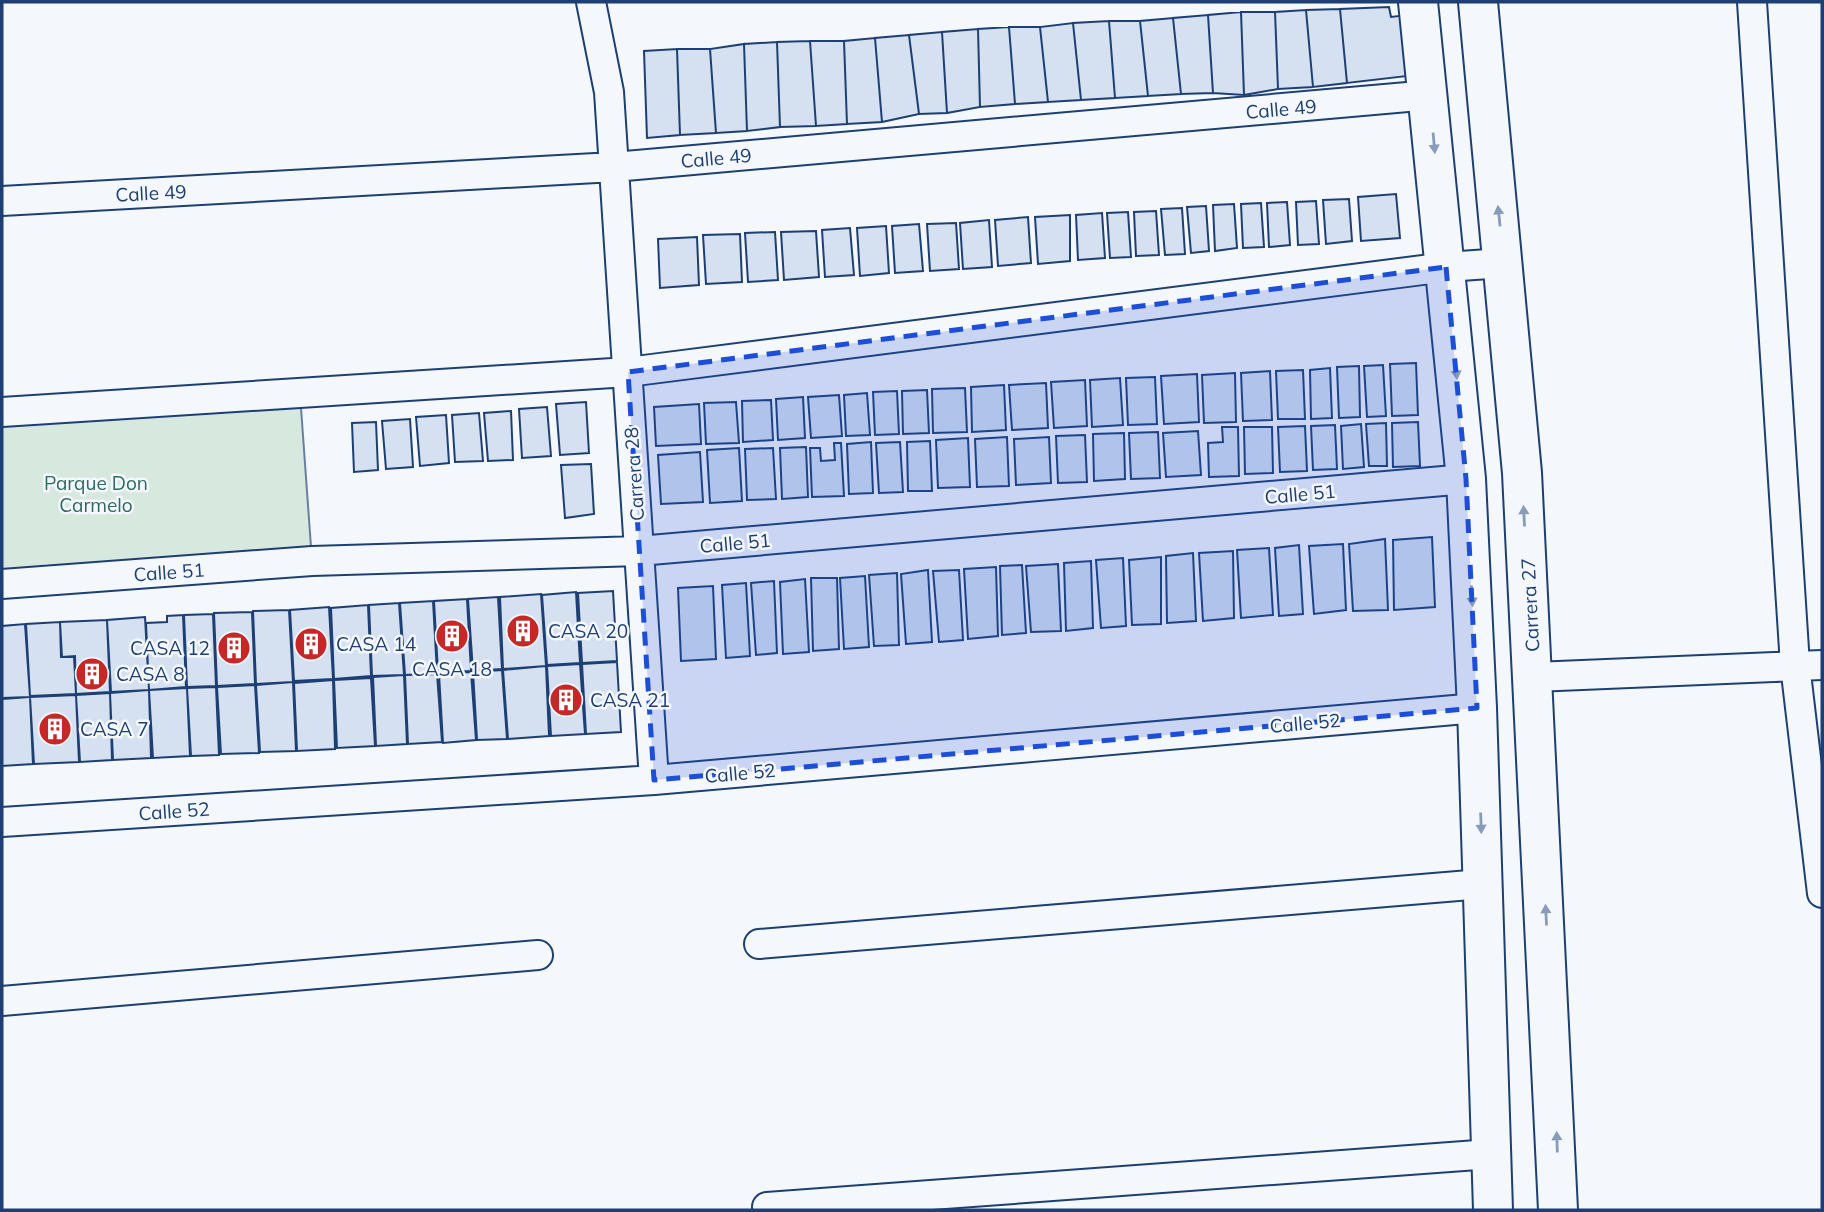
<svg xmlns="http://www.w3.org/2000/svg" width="1824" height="1212" font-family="Mulish,sans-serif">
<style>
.green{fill:#d7e8df;stroke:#687fa3;stroke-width:2}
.building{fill:#d5e0f0;stroke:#1d3f73;stroke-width:2}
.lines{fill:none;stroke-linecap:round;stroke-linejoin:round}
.street-casing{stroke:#1d3f73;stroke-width:32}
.secondary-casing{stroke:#1d3f73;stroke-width:42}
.street{stroke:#f4f7fb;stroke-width:28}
.secondary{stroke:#f4f7fb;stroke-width:38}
.oneway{fill:#889bb7}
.marked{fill:#1d4ed8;fill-opacity:0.2;stroke:#1d4ed8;stroke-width:5;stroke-dasharray:14 9;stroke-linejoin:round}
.labels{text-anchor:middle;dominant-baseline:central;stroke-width:5;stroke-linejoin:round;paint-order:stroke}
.street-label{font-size:19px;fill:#1d3f73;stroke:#f4f7fb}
.park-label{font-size:19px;fill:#2c6c60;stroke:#f4f7fb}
.poi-label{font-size:19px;fill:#1d3f73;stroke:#f4f7fb;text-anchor:start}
</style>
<rect width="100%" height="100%" fill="#f4f7fb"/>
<path class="green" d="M300,394L312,561L2,589V413Z"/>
<path class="building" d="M1389,7L1391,17L1407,15L1416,75L1347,83L1340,9Z
M1340,9L1347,83L1313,87L1306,10Z
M1306,10L1313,87L1278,89L1275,12Z
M1241,12H1275L1278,89L1244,95Z
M1241,12L1244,95L1213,93L1208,15Z
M1208,15L1213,93L1181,94L1173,18Z
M1173,18L1181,94L1148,96L1140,21Z
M1109,21H1140L1148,96L1115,98Z
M1109,21L1115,98L1081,100L1073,23Z
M1073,23L1081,100L1048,102L1040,27Z
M1009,27H1040L1048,102L1015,104Z
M1009,27L1015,104L980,107L978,29Z
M978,29L980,107L947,113L942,32Z
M942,32L947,113L919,114L909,35Z
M909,35L919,114L882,122L875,38Z
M875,38L882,122L847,124L844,41Z
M810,41H844L847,124L816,126Z
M810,41L816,126L780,127L777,42Z
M777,42L780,127L747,131L744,44Z
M744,44L747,131L716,133L710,49Z
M677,49L680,135L647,138L644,51Z
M677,49H710L716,133L680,135Z
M1396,194L1400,238L1361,241L1358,197Z
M1349,199L1352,241L1326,244L1323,200Z
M1316,201L1319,244L1298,245L1296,202Z
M1287,202L1290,245L1269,247L1267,203Z
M1261,203L1264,247L1243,248L1241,204Z
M1234,204L1237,248L1215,251L1213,205Z
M1206,206L1209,251L1191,253L1187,207Z
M1182,208L1185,254L1165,255L1161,209Z
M1156,211L1159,255L1136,256L1134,212Z
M1128,212L1131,257L1110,258L1107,213Z
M1102,213L1105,258L1078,260L1076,215Z
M1070,215V261L1038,264L1035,217Z
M1028,217L1031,263L998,266L995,220Z
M989,220L992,267L963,269L960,223Z
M956,223L959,269L930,271L927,224Z
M919,224L923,271L895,273L892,226Z
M886,226L889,273L860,276L857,228Z
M850,228L854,275L825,277L822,230Z
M816,231L819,277L784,280L781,232Z
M775,232L778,280L748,282L745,233Z
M740,234L742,282L706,284L703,235Z
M697,237L699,285L660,288L658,239Z
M1416,363L1418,415L1392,416L1390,364Z
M1383,365L1386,416L1367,417L1364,366Z
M1359,366L1360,417L1339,418L1337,367Z
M1330,368L1332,418L1311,419L1310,370Z
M1303,370L1305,419H1278L1276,371Z
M1270,371L1272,420L1243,421L1241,373Z
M1235,373L1236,422L1204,423L1202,375Z
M1197,374L1199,422L1164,424L1161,376Z
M1155,377L1157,424L1128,425L1126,378Z
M1120,378L1123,425L1092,427L1090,380Z
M1085,380L1087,426L1054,428L1051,382Z
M1046,383L1048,428L1012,430L1009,385Z
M1004,385L1006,430L972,432L971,387Z
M965,388L967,432L933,433L932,389Z
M927,390L929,433L903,434L902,391Z
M897,391L899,434L875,435L873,392Z
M867,393L870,435L846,436L844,395Z
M839,395L842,436L811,438L808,397Z
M803,397L805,438L778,440L776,399Z
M771,400L773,440L743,442L742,401Z
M586,402L589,453L560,455L556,404Z
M736,402L739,443L706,444L704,403Z
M699,404L701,444L656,446L654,407Z
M547,407L551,456L522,458L519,409Z
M511,411L513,460L488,461L484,413Z
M479,413L483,461L455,462L452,415Z
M446,415L449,463L420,466L416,417Z
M410,419L413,467L386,469L382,421Z
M376,422L378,470L354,472L352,423Z
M1418,422L1420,466L1393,467L1392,423Z
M1386,423L1387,466H1369L1366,424Z
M1361,424L1364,467L1343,469L1341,426Z
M1335,425L1337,469L1313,470L1311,426Z
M1305,426L1307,471L1280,472L1278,427Z
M1222,427H1238L1239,476L1209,477L1208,443L1223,442Z
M1244,427H1272L1273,473L1245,474Z
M1198,431L1201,475L1166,477L1163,433Z
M1158,432L1160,478L1131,479L1129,433Z
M1124,433L1125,479L1094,481L1093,434Z
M1085,435L1087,482L1058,483L1056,436Z
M1007,437L1009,486L977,487L975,439Z
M1049,437L1051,483L1016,485L1014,439Z
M968,438L970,487L938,488L936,440Z
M930,441L932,491H908L907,442Z
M871,442L873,493L849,494L847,444Z
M900,442L903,492L879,493L876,443Z
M834,443H841L844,496L812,497L810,448H820L821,461L835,460Z
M806,447L808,497L782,499L780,448Z
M739,448L742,501L710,503L707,450Z
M773,448L776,499L747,500L745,449Z
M700,452L703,502L661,504L658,455Z
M591,464L594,514L565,518L561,465Z
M1432,537L1435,607L1394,610L1393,540Z
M1385,539L1388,610L1353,611L1349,544Z
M1343,544L1346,610L1314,614L1309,546Z
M1299,545L1303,614L1279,616L1275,548Z
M1269,548L1273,615L1241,618L1237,550Z
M1233,551L1234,618L1203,621L1199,553Z
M1193,553L1196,621L1167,623L1166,556Z
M1161,557V624L1132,625L1129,560Z
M1123,558L1126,626L1101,628L1096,560Z
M1091,561L1093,628L1066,631L1064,563Z
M1058,564L1061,631L1031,632L1026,566Z
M1022,565L1026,633L1002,635L1000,566Z
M996,567L998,636L968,639L964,569Z
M928,570L932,642L906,644L901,574Z
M959,570L963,640L939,642L933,571Z
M897,573L899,645L874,646L869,575Z
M865,576L869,647L844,649L840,578Z
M811,578H837L839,649L813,651Z
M805,579L809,652L783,654L780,582Z
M774,581L777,653L756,655L751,583Z
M746,583L750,656L726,658L722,585Z
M713,586L716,659L681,661L678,588Z
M613,591L617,661L582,663L578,593Z
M576,592L580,663L547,665L542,595Z
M541,594L546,666L503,669L500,597Z
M498,597L502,669L473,671L468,599Z
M467,599L471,671L438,672L434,601Z
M433,601L437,673L405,675L400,603Z
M399,603L404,675L372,676L369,605Z
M368,605L371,676L334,679L331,608Z
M329,607L333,679L294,681L290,610Z
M289,610L293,682L256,684L253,611Z
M252,612L255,684L217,686L214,613Z
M213,614L216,686L187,687L184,615Z
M183,615L186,687L149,690L146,623L167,622V616Z
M145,617L149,690L111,692L107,620Z
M107,620L110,692L76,694L75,656L62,657L60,622Z
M60,622L61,657H74L76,694L30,696L26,624Z
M25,624L30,697L2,698V626Z
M617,662L621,732L586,734L582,664Z
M580,664L585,734L551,736L547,666Z
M546,666L549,736L508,739L503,670Z
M502,670L507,739L477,740L473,672Z
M471,672L476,740L443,743L439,674Z
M437,674L442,742L408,744L405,675Z
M404,675L407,744L376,746L373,677Z
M371,678L375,746L337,748L334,680Z
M333,680L335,749L297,751L294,683Z
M293,682L296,751L260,752L256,685Z
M255,685L259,753L221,754L217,687Z
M216,687L219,755L191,756L187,688Z
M187,688L190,756L153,758L149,690Z
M149,690L151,758L113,760L110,693Z
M110,693L112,760L80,762L76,695Z
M76,695L79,762L34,764L30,697Z
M30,697L33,764L2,766V699Z"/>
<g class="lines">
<defs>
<path id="street" d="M591,2L609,92L654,780
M1752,2L1795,665L1822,893
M2,201L614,167L1430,95
M2,412L628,372L1446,267L1503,263
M2,584L312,561L639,551L1466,479
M1534,677L1822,665
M2,822L654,780L1477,708
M759,944L1482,884
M2,1001L538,955
M767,1207L1491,1154"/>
<path id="secondary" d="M1418,2L1466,479L1477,708L1493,1210
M1478,2L1522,473L1558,1210"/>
</defs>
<use href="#street" class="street-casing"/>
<use href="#secondary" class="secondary-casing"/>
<use href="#street" class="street"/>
<use href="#secondary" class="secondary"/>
</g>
<defs><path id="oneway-solid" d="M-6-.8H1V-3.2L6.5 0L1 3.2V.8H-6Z" transform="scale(1.75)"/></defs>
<g class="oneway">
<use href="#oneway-solid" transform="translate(1434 143) rotate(85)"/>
<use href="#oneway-solid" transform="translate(1499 216) rotate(-96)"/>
<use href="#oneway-solid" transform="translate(1456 369) rotate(84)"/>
<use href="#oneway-solid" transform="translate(1524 516) rotate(-93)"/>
<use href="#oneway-solid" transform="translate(1472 596) rotate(87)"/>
<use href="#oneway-solid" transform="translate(1481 823) rotate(88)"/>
<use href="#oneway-solid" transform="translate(1546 915) rotate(-93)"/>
<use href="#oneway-solid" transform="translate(1557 1142) rotate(-92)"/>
</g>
<path class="marked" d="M1446,267L1466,479L1477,708L654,780L628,372Z"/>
<defs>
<symbol id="building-disc" viewBox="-11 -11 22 22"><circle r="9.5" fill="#c62828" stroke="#f4f7fb"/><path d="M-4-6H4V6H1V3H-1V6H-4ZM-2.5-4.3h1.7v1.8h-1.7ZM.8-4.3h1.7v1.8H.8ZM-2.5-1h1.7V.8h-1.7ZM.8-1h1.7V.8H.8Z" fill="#fff"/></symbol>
</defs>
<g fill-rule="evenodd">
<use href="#building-disc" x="504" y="612" width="38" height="38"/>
<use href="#building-disc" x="433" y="617" width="38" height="38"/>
<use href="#building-disc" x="292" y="625" width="38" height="38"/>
<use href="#building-disc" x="215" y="629" width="38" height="38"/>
<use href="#building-disc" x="73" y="655" width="38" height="38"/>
<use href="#building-disc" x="547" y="681" width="38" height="38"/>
<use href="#building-disc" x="36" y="710" width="38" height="38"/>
</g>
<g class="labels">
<g class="street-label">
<text transform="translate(1281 109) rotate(-5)">Calle 49</text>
<text transform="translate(716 158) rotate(-5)">Calle 49</text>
<text transform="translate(151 193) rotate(-3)">Calle 49</text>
<text transform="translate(634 474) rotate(-94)">Carrera 28</text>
<text transform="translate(1300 494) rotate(-5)">Calle 51</text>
<text transform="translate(735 543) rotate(-5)">Calle 51</text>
<text transform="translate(169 572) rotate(-4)">Calle 51</text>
<text transform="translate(1530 605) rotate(-93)">Carrera 27</text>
<text transform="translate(1305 723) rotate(-5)">Calle 52</text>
<text transform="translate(740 773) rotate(-5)">Calle 52</text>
<text transform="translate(174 811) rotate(-4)">Calle 52</text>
</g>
<g class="park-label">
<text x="96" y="483">Parque Don<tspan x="96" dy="22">Carmelo</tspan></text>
</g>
<g class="poi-label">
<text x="548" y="631">CASA 20</text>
<text x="336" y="644">CASA 14</text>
<text x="210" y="648" text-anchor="end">CASA 12</text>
<text x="452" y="669" text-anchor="middle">CASA 18</text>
<text x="116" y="674">CASA 8</text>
<text x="590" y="700">CASA 21</text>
<text x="80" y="729">CASA 7</text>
</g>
</g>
<rect width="1824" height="1212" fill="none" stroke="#1d3f73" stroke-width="7"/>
</svg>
